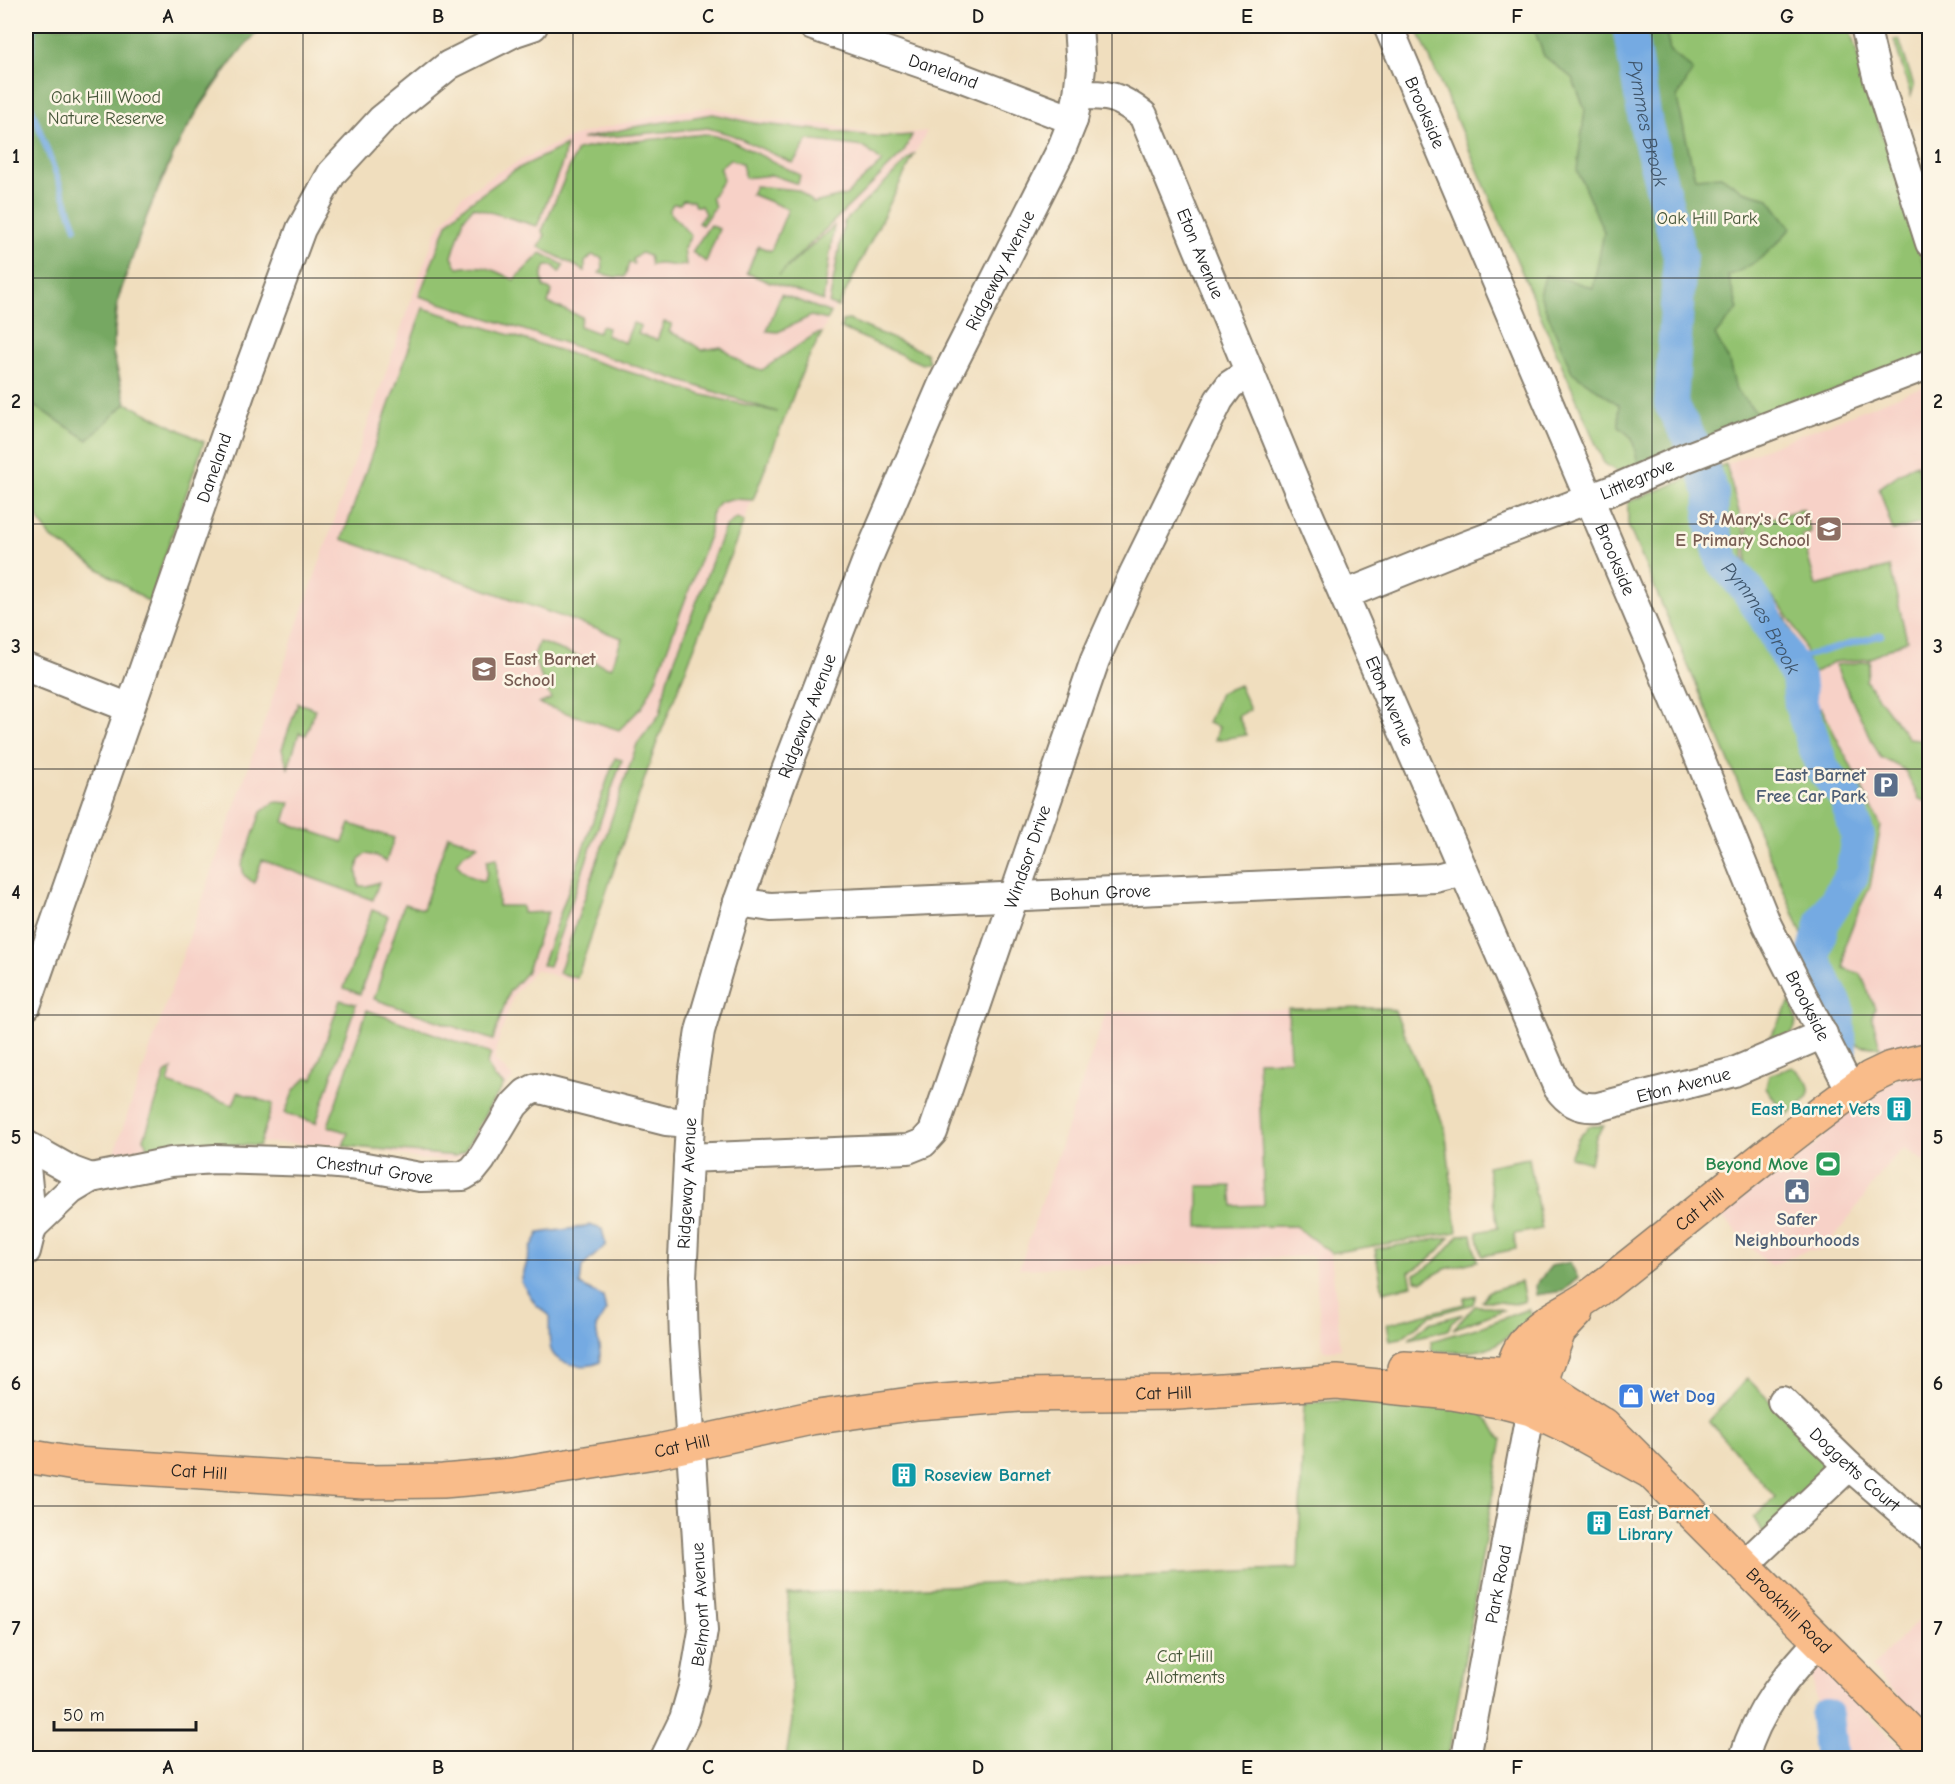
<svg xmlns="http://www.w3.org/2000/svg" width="1955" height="1784" font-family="'Comic Neue',sans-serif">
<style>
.built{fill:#f7d1c7}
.green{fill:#93c270;stroke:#586f46;stroke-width:1.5}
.forest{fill:#76a862;stroke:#49623f;stroke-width:1.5}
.water{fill:#74aae2;stroke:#48637f;stroke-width:1.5}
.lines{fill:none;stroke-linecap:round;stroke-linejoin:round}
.stream{stroke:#74aae2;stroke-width:6}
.river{stroke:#74aae2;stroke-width:34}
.minor-casing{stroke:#867d6d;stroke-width:32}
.major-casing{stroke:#867d6d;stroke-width:36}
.minor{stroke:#fff;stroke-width:28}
.major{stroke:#f9bc8a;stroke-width:33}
.grid{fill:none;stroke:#1c1c1c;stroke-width:1.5;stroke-opacity:0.55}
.labels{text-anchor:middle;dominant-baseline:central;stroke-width:5;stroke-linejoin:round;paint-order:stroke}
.street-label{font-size:18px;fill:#1c1c1c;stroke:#fcf5e5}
.park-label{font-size:18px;fill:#465639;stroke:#fcf5e5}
.education-label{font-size:18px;font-weight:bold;fill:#785e54;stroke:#fcf5e5;text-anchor:end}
.service-label{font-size:18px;font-weight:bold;fill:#4e5e75;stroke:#fcf5e5;text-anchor:end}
.culture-label{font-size:18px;font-weight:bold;fill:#0d838f;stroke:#fcf5e5;text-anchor:start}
.leisure-label{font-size:18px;font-weight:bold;fill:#27864d;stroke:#fcf5e5;text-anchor:end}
.shop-label{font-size:18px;font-weight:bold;fill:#366cbe;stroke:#fcf5e5;text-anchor:start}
.water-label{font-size:20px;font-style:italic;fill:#3f556b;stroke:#fcf5e5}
.neatline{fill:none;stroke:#1c1c1c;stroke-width:2}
.grid-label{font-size:20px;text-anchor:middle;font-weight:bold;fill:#1c1c1c}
</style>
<rect width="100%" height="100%" fill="#fcf5e5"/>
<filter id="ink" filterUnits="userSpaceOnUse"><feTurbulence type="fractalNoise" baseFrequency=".0167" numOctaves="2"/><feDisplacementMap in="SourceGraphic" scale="12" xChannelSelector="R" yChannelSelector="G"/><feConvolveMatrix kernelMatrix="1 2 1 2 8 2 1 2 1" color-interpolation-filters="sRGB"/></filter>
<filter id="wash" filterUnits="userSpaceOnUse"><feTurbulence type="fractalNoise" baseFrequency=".008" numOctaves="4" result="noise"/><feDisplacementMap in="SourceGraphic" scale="24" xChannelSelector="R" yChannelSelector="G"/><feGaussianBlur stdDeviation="1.35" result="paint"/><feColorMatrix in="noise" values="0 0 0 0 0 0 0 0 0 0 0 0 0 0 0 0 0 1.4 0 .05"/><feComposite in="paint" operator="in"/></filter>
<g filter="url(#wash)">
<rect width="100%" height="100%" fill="#f0debe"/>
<path class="built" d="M710,107L754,119L824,124L882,136L927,131L805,365L656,745L575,983L535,969L513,996L496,1049L495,1060L513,1078L501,1091L466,1155L459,1158L448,1161L420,1159L358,1146L226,1141H192L114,1153L412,297L436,232L461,197L495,174L539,151L574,136L611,126L674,112Z
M1929,384V1056L1901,1049L1880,1047L1872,1017L1844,969L1845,945L1860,907L1870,886L1881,826L1821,708L1813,712L1801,685L1785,617L1748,576L1744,557L1745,534L1726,464Z
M1386,1008L1395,1011L1445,1128L1457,1232L1331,1253L1341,1349L1323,1351L1314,1256L1019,1269L1106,1012Z
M1929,1062V1157L1924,1161L1905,1148L1891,1160L1839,1231L1822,1251L1808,1250L1770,1266L1719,1214L1766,1176L1777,1177L1830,1131L1831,1120L1863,1096Z
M1929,1610V1728L1871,1668Z
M1819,1667L1911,1758H1828L1812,1676Z"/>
<path class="green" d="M26,26H264L244,45L201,106L178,144L146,218L118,300L113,352L126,403L204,442L149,602L50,537L39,520L26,479Z
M1416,26H1849L1866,84L1929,281V354L1713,438L1617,472L1604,463Z
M1899,39L1914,86L1911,96L1894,40Z
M713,114L754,123L882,137L912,135L903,153L779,275L834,226L823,301L772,282L771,283L747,273L758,246L771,251L788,209L751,194L755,186L798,190L814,203L846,195L882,162L864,147L808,140L793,163L732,135L708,128L582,139L634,127Z
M705,134L726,138L800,175L798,184L772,175L745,178L742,163L730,159L720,167L723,180L711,198L715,206L702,225L698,223L705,214L701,206H695L693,201L683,200L680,204H673L669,211L691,236L684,248L686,265C670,268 665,261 651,265L649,256L641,253L633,259L634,264L629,263L625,277H615L599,273L603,269L602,258L592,255L585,262V271L539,247L545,235L542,231L577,150L606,144Z
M566,145L563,161L537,226L473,207L464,218L452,257L458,268C484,264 491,268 514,280L541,253L564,265L559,273L554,266H546C540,274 542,279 544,287L552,291L548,303L582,317L579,326L598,333L601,326L608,328L606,335L625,343L633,323L641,326L638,334L657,340L664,322L672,324L669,332L684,338L702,350L721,347L745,365L762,370L814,335L822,333L805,365L753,500L731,499L719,502L711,515L710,533L654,684L642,707L619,730L539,704L551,699L533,658L539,642L611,668L622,638L342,539L423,308L703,395L777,412L419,296L447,224L461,209L515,170Z
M915,153L838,307L829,304L844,222Z
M710,225L719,229L706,262L692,252Z
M781,294L831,313L827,320L811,316L778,332L767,331Z
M849,320L926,353L929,362L922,364L841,328L842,321Z
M1726,464L1745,534L1744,557L1748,575L1785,617L1807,663V682L1801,685L1813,712L1821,707L1881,826L1870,887L1860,907L1845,945L1844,968L1861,974L1875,1008L1872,1017L1880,1047C1859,1047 1852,1046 1840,1028L1788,900L1628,525V502Z
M1917,464L1921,481L1929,478V521L1893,531L1879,488L1909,467Z
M1803,509L1811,532L1802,535L1816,586L1890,567L1907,640L1869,659L1833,662L1809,676C1810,648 1792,618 1773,598C1766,591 1754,583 1750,575C1742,556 1752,540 1745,520L1751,519L1753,523Z
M736,518L744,521L656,745L577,978L559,973L637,744L660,714L667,680L725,527Z
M1870,661L1866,681L1908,738L1929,740L1930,795L1927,802L1919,799L1905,770L1880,757L1835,665Z
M1239,685L1250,710L1238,716L1247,735L1215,740L1219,727L1208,723L1220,693Z
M298,703L315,709L306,735L299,733L288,768L282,749Z
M615,758L622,760L549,966L542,965Z
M275,802L290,803L284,822L343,842L350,824L394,838L386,862L376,856L366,854L359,859L357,872L359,886H367L379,882L373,900L262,860L254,883L244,875L242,866L261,812Z
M448,835L478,845L463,855L457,863C463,874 472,878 484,881L487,873V860L497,858L498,906H522L523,913L548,912L526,973L509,992L493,1040L374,999L404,904L423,909Z
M372,910L388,916L360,994L344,988Z
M340,1000L356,1004L316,1123L285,1113L294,1090L307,1077L313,1079Z
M1790,1002C1806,1031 1788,1038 1764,1048Z
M1386,1008L1395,1011L1445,1128L1457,1232L1331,1253L1295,1226L1198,1227V1186H1231L1233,1206L1264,1205L1258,1061L1290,1060L1288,1009Z
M367,1010L491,1054L487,1064L494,1077L504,1085L491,1104L465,1151L456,1156L343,1146L348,1133L328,1126Z
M1792,1067C1821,1088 1810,1100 1785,1116L1766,1087L1769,1075Z
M172,1069L168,1083L233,1105L238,1092L273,1104L259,1146L198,1143L158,1153L148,1150L144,1139L165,1074Z
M1589,1126H1604L1596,1137L1590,1163L1570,1157L1578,1139Z
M1529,1158L1542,1229L1514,1234L1516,1249L1482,1256L1477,1232L1498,1228L1487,1166Z
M1472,1234L1477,1261L1445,1269L1423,1281L1416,1280L1415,1274C1434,1266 1446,1251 1459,1235Z
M1450,1237C1438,1253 1427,1263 1409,1272L1412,1285L1383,1292L1375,1249Z
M1521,1282L1525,1301C1510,1308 1499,1299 1482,1301L1489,1291Z
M1476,1295L1473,1304L1430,1316L1401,1338L1390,1340L1387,1324L1464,1304V1298Z
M1475,1306H1490L1503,1310L1453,1329Z
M1528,1309L1531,1316L1530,1319C1519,1328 1507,1339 1494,1345C1476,1355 1452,1351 1432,1351L1431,1341L1480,1327Z
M1463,1314L1451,1323L1448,1330L1409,1339L1429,1323Z
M1747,1378L1840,1472L1768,1542L1754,1518L1775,1497L1709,1421Z
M1368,1399L1480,1411L1502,1439L1448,1758H786L792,1720L788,1594L1298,1568L1304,1403Z"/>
<path class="forest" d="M26,26H264C204,83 163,166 137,244C131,262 122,281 118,300C114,315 114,334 113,350C113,366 122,386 126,403L88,440L38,408L26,405Z
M1533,26H1665L1670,51L1693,70L1677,98L1695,178L1721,176L1743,191L1768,198L1791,228C1770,252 1758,264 1728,276L1738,309L1715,335L1729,361L1736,390L1761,418L1638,464L1632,438L1619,427V405L1572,372L1540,295L1545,276L1569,280L1593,288L1604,232L1577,170L1585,109L1572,78L1544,56Z
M1570,1262L1578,1278L1563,1291L1536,1295L1535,1286L1551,1266Z"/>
<path class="water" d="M589,1225L602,1229L606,1245L582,1267L580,1285L603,1297L606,1311L596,1327L600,1353V1362C587,1369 557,1366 551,1350C548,1340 550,1325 549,1315L536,1305L521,1282L531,1248L539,1233C556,1230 573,1230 589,1225Z"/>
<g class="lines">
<path class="stream" d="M34,26L26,93L76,228
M1788,661L1882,635"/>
<g class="river">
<path id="s1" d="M1629,26L1646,125L1680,256L1671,404L1693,445L1712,493L1711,520L1723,562L1747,589L1765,617L1798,678L1801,705L1823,770L1845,796L1858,836L1852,875L1823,921L1813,958L1838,1010L1840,1054"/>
<path d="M1826,1716L1831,1758"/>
</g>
</g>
</g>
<g filter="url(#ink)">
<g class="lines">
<defs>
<g id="minor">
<path id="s2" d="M813,26L952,74L1073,120"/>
<path id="s3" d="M1388,26L1698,754L1767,925L1851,1091"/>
<path d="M1865,26L1878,80L1930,243"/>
<path id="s4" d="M1078,95C1110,95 1117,95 1143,115L1302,499L1558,1088C1568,1102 1580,1109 1598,1107L1734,1072L1823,1034"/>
<path id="s5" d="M1344,595L1465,546L1615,489L1683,459L1930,364"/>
<path d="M26,667L130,708"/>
<path id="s6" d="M738,902L771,907L1436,878L1463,871"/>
<path id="s7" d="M26,1006L241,391L301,229L332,173L381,120L449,65L515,32L533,26"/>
<path d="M26,1145L72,1171L91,1178"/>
<path id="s8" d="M688,1158L908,1149L923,1143L933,1132L1095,660L1133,575L1219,400L1230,385L1250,372"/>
<path d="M26,1167L32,1227L26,1251"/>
<path id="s9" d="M32,1227L71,1190L91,1178L171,1162L215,1159L315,1162L360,1166L420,1177L463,1176L473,1170L481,1160L514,1105L526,1093L536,1088L666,1121L690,1123"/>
<path id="s10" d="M1782,1401L1849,1466L1930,1536"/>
<path d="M1744,1565L1849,1466"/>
<path id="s11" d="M665,1758L684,1719L694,1684L703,1631L684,1341L682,1277L690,1123L693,1076L700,1031L738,902L780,786L867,560L944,381L1061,150L1073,120L1078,95L1081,68L1078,26"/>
<path id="s12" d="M1466,1758L1531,1409"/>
<path d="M1744,1758C1757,1711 1787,1675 1820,1640"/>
</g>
<g id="major">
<path id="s13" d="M1404,1368L1513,1374L1540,1384L1604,1425L1930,1752"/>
<path id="s14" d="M1523,1394C1514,1375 1509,1368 1521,1348C1538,1320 1573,1310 1597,1291C1688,1221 1775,1144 1870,1078L1891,1068L1930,1059"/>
<path d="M1533,1404L1559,1331L1577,1312"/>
<path id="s15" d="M26,1456L75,1464L364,1482L443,1481L512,1475L654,1452L811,1418L917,1403L1019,1395L1177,1393L1337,1382L1452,1393L1504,1402L1531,1409L1569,1427L1647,1470"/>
</g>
</defs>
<use href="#minor" class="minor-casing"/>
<use href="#major" class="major-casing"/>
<use href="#minor" class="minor"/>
<use href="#major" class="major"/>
</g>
</g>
<path class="grid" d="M303,26V1758M573,26V1758M843,26V1758M1112,26V1758M1382,26V1758M1652,26V1758M26,278H1930M26,524H1930M26,769H1930M26,1015H1930M26,1260H1930M26,1506H1930"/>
<defs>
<symbol id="school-square" viewBox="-11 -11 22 22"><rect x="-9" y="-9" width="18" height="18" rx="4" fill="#8d6e63" stroke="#fcf5e5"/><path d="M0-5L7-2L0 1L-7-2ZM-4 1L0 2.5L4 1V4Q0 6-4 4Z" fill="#fff"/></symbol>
<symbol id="parking-square" viewBox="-11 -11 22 22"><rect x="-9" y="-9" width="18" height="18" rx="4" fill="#5c6f8a" stroke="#fcf5e5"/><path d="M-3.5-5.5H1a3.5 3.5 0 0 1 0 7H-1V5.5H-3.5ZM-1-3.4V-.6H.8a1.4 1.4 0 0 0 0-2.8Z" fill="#fff"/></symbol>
<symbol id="building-square" viewBox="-11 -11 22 22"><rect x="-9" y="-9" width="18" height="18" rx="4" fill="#0f9aa8" stroke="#fcf5e5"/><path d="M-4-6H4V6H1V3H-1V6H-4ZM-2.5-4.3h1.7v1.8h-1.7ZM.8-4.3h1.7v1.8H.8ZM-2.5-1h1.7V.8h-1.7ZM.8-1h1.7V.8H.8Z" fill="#fff"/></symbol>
<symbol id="stadium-square" viewBox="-11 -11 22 22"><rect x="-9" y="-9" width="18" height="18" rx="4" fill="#2e9e5b" stroke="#fcf5e5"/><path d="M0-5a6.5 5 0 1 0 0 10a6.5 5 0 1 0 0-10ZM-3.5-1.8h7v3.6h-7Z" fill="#fff"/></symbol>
<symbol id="civic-square" viewBox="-11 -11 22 22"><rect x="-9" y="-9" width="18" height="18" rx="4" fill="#5c6f8a" stroke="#fcf5e5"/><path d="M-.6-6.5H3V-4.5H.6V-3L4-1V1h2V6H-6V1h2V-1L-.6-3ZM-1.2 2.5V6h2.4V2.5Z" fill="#fff"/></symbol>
<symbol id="shop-square" viewBox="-11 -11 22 22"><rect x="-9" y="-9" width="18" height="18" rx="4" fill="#3f7fe0" stroke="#fcf5e5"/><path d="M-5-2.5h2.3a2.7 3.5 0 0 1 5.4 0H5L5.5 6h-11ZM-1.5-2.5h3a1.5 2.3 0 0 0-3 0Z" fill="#fff"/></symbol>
</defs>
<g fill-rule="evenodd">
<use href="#school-square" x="1814" y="514" width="30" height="30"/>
<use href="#school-square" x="469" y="654" width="30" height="30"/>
<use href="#parking-square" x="1871" y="770" width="30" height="30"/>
<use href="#building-square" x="1884" y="1094" width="30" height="30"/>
<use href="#stadium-square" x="1813" y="1149" width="30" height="30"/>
<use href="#civic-square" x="1782" y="1176" width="30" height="30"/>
<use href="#shop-square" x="1616" y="1381" width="30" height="30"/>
<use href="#building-square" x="889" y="1460" width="30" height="30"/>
<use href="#building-square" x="1584" y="1508" width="30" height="30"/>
</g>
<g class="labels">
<g class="street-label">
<text stroke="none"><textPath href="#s2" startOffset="138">Daneland</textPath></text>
<text stroke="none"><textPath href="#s3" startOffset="94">Brookside</textPath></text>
<text stroke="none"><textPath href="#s4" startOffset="220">Eton Avenue</textPath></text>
<text stroke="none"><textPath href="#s11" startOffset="1554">Ridgeway Avenue</textPath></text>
<text stroke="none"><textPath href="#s7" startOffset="570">Daneland</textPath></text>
<text stroke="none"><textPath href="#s5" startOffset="315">Littlegrove</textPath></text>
<text stroke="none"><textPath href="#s3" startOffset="580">Brookside</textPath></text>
<text stroke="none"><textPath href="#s4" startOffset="706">Eton Avenue</textPath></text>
<text stroke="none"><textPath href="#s11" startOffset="1068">Ridgeway Avenue</textPath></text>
<text stroke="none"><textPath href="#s8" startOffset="542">Windsor Drive</textPath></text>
<text stroke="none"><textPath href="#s6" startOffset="363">Bohun Grove</textPath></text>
<text stroke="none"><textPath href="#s3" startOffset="1066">Brookside</textPath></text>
<text stroke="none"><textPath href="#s4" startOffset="1263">Eton Avenue</textPath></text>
<text stroke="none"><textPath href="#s9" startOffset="363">Chestnut Grove</textPath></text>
<text stroke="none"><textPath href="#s11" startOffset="582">Ridgeway Avenue</textPath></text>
<text stroke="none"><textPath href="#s14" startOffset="276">Cat Hill</textPath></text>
<text stroke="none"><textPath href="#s15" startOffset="1146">Cat Hill</textPath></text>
<text stroke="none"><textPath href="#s15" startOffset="660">Cat Hill</textPath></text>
<text stroke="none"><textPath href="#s10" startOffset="100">Doggetts Court</textPath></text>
<text stroke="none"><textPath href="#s15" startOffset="174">Cat Hill</textPath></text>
<text stroke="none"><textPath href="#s12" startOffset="177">Park Road</textPath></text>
<text stroke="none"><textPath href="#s11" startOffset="160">Belmont Avenue</textPath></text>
<text stroke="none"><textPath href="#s13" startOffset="476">Brookhill Road</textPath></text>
</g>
<g class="park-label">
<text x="106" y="97">Oak Hill Wood<tspan x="106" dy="21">Nature Reserve</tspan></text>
<text x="1707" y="218">Oak Hill Park</text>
<text x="1185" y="1656">Cat Hill<tspan x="1185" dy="21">Allotments</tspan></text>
</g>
<g class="education-label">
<text x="1810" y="519">St Mary's C of<tspan x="1810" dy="21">E Primary School</tspan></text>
<text x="504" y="659" text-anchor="start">East Barnet<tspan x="504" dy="21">School</tspan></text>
</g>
<g class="service-label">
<text x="1866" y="775">East Barnet<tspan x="1866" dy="21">Free Car Park</tspan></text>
<text x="1797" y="1219" text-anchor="middle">Safer<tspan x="1797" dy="21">Neighbourhoods</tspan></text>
</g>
<g class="culture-label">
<text x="1880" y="1109" text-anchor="end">East Barnet Vets</text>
<text x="924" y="1475">Roseview Barnet</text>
<text x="1618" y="1513">East Barnet<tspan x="1618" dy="21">Library</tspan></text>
</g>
<g class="leisure-label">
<text x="1808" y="1164">Beyond Move</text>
</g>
<g class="shop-label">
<text x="1650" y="1396">Wet Dog</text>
</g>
<g class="water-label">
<text stroke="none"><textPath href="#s1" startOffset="99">Pymmes Brook</textPath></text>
<text stroke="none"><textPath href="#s1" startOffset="621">Pymmes Brook</textPath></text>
</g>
</g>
<rect width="1955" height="1784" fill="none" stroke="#fcf5e5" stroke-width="66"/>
<path d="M54 1721v9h142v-9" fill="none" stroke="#1c1c1c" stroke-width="3"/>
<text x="63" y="1721" font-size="18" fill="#1c1c1c" stroke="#fcf5e5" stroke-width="4.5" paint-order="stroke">50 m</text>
<rect x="33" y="33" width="1889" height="1718" class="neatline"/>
<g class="grid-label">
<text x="168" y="23">A</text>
<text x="438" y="23">B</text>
<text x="708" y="23">C</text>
<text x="978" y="23">D</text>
<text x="1247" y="23">E</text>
<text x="1517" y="23">F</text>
<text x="1787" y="23">G</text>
<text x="16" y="163">1</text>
<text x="1938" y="163">1</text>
<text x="16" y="408">2</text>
<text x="1938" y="408">2</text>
<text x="16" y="653">3</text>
<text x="1938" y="653">3</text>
<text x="16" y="899">4</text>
<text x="1938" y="899">4</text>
<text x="16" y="1144">5</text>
<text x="1938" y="1144">5</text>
<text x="16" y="1390">6</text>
<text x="1938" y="1390">6</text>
<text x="16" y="1635">7</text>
<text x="1938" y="1635">7</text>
<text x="168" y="1774">A</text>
<text x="438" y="1774">B</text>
<text x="708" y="1774">C</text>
<text x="978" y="1774">D</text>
<text x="1247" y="1774">E</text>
<text x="1517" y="1774">F</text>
<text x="1787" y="1774">G</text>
</g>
</svg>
